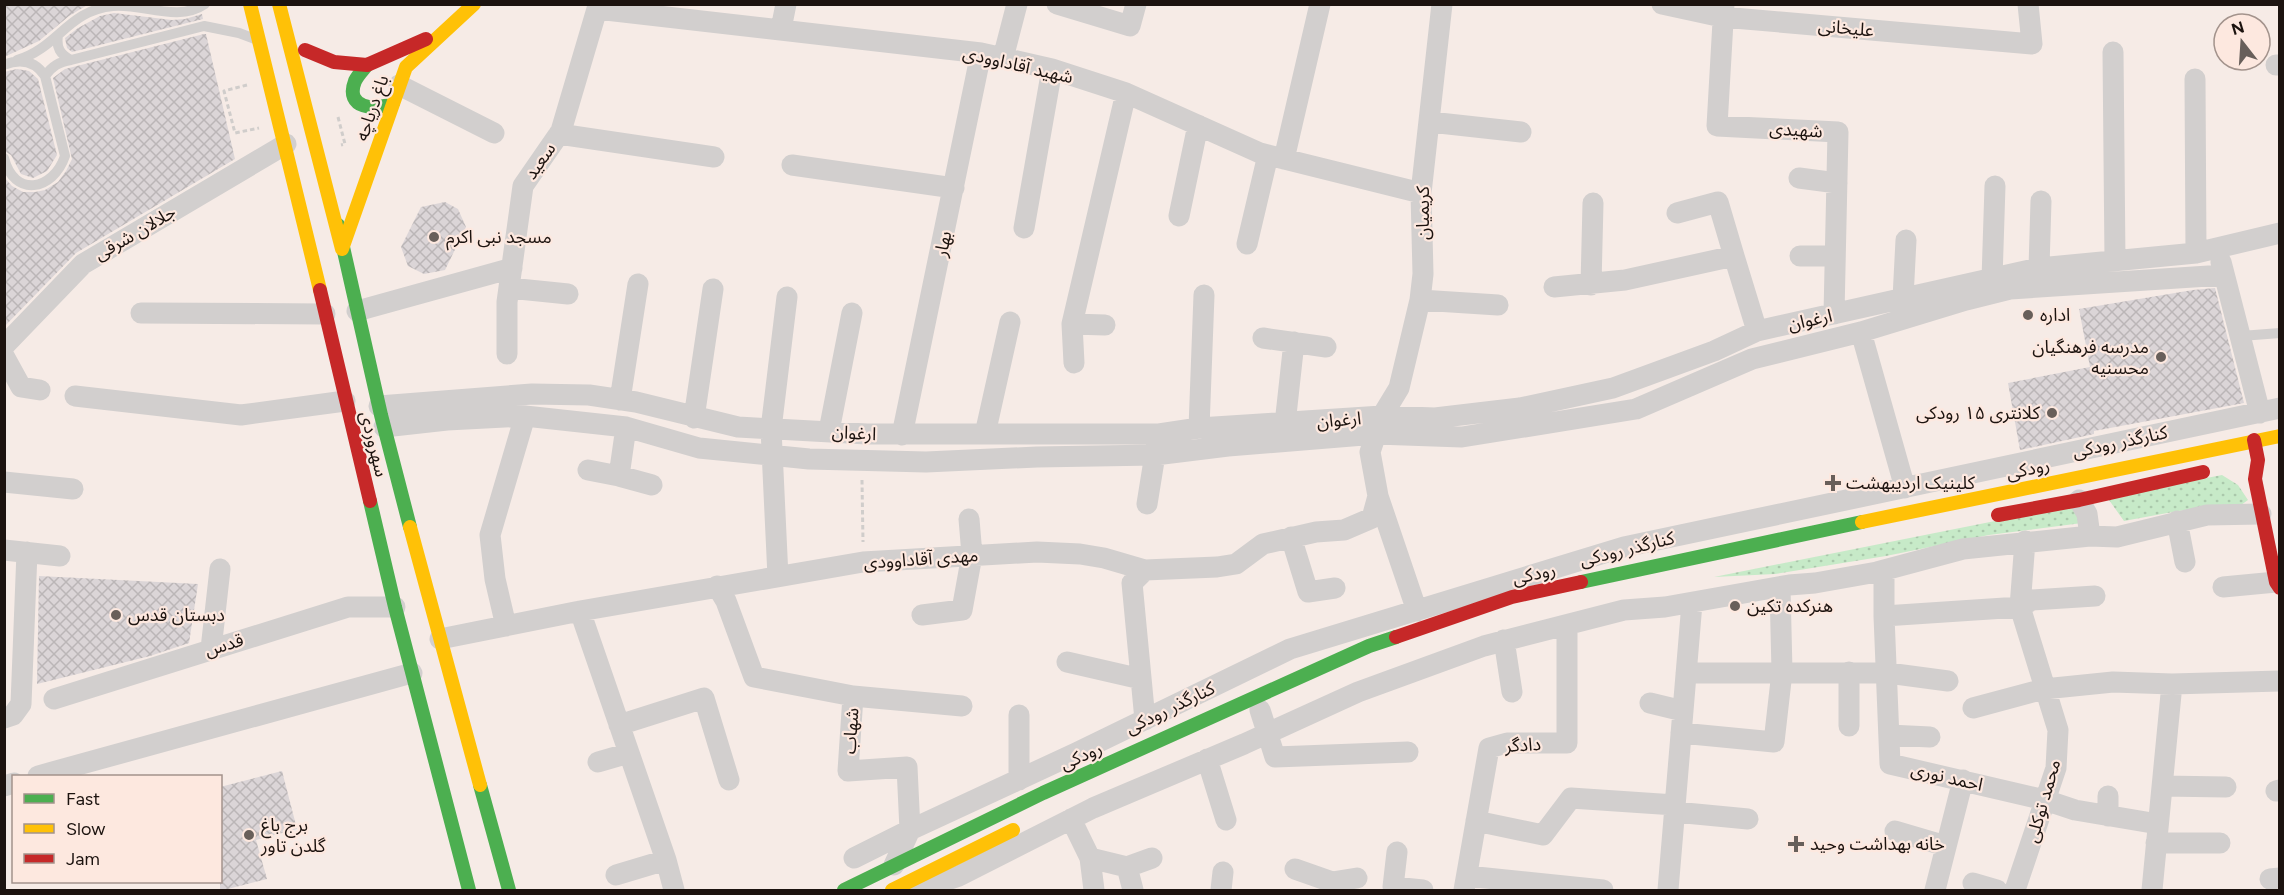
<svg xmlns="http://www.w3.org/2000/svg" width="2284" height="895" font-family="Figtree,'Noto Sans Arabic',sans-serif">
<style>
.grass{fill:url(#grass-dots)}
.building{fill:url(#building-cross-hatch)}
.lines{fill:none;stroke-linecap:round;stroke-linejoin:round}
.path{stroke:#d0cdcb;stroke-width:3;stroke-dasharray:4.5 3;stroke-linecap:butt}
.lane{stroke:#d2cfce;stroke-width:10}
.street{stroke:#d2cfce;stroke-width:21}
.fast{stroke:#4caf50;stroke-width:14}
.slow{stroke:#ffc107;stroke-width:14}
.jam{stroke:#c62828;stroke-width:14}
.poi-dot{fill:#685f5a;stroke:#fde8df;stroke-width:2}
.labels{text-anchor:middle;dominant-baseline:central;stroke-width:4.5;stroke-linejoin:round;paint-order:stroke}
.street-label{font-size:18px;fill:#1c130f;stroke:#fde8df}
.poi-label{font-size:18px;fill:#1c130f;stroke:#fde8df;text-anchor:start}
</style>
<defs>
<pattern id="grass-dots" width="8" height="8" patternUnits="userSpaceOnUse" patternTransform="scale(1.5)"><rect width="8" height="8" fill="#c7eac8"/><path d="M2 2h.1M6 6h.1" fill="none" stroke="#aac8ab" stroke-width="1.8" stroke-linecap="round"/></pattern>
<pattern id="building-cross-hatch" width="8" height="8" patternUnits="userSpaceOnUse" patternTransform="scale(1.5)"><rect width="8" height="8" fill="#dbd5d7"/><path d="M0 0l8 8M0 8l8-8" fill="none" stroke="#bbb6b7"/></pattern>
</defs>
<rect width="100%" height="100%" fill="#f6ebe6"/>
<path class="grass" d="M2222,475L2238,485L2248,500L2241,505L2178,511L2124,521L2109,500L2155,488Z
M2075,505L2082,523L1989,535L1886,556L1775,574L1714,577Z"/>
<path class="building" d="M4,4H89L69,16L39,41L4,57Z
M114,13L172,20L185,19L202,14L203,19L72,52L67,48L65,38L78,28L100,16Z
M204,34H206L235,159L76,253L4,327V177L12,186L23,192H35L45,190L58,182L66,171L72,159L53,78L65,69Z
M17,69L29,71L38,79L57,155L47,171L33,178L21,174L11,155L4,151V72Z
M445,202L458,209L466,227L445,270L424,274L408,266L401,247L421,207Z
M2215,288L2244,403L2094,431V434L2020,450L2008,383L2090,367L2079,309L2193,290Z
M39,576L198,584L189,643L150,656L37,684Z
M282,771L297,829L256,840L267,879L220,891V787Z"/>
<g class="lines">
<path class="path" d="M247,85L224,91L235,133L259,128
M338,117L345,144L341,145
M862,480L863,542"/>
<path class="lane" d="M58,35C56,48 60,54 71,60L204,26L239,33L255,39
M17,60C58,48 68,10 113,6C142,3 178,23 205,4
M4,65C21,58 35,61 45,76L65,156C53,191 14,198 4,158
M45,76C52,66 59,62 71,60
M2241,336L2280,333"/>
<path class="street" d="M1057,4L1130,26L1136,4
M1662,4L1722,17L2032,44L2028,4
M1724,4L1717,126L1838,132L1834,314
M781,29L786,4
M2113,52L2115,260
M1003,58L1017,4
M2276,65H2280
M2195,79L2196,253
M399,85L494,133
M1430,122L1521,132
M559,134L714,157
M1284,159L1320,4
M792,165L954,188
M1799,178L1837,183
M1677,213L1718,202L1734,256
M1179,216L1198,125
M1024,228L1052,69
M1247,244L1268,155
M1800,256H1835
M2221,262L2260,413
M2039,268L2041,201
M1992,279L1995,186
M1591,285L1593,203
M1554,287L1625,280L1734,256L1757,331
M509,288L568,294
M1903,298L1906,240
M1420,300L1498,305
M357,311L512,268
M141,313L325,314
M1072,324L1105,325
M1861,332L1905,488
M1263,338L1326,347
M4,346L83,264L286,144
M507,354V302L523,186L561,131L597,9L981,53L1052,69L1126,93L1260,153L1421,193
M4,356L21,387L40,390
M1074,363L1072,324L1126,93
M75,396L241,415L345,401
M620,400L638,284
M379,406L532,394L589,395L636,402L738,427L867,434H1159L1199,428L1382,416L1435,418L1520,408L1613,388L1714,351L1757,331L2039,268L2196,253L2280,233
M694,418L713,289
M1285,424L1294,342
M384,427L447,420L525,416L626,427L699,448L809,459L926,462L1037,457L1155,455L1228,446L1376,434L1462,437L1636,409L1752,359L1861,332L1966,300L2010,289L2224,275
M1199,428L1204,295
M829,431L852,313
M985,434L1010,322
M902,435L981,53
M588,470L619,476L652,485
M619,476L626,427
M4,482L73,489
M2079,500L2087,514L2090,536
M1147,504L1157,442
M2177,521L2185,562
M1291,537L1308,592L1335,588
M4,550L60,556
M1145,570L1132,583L1145,720
M1884,570V616L1890,764L2045,800L2075,810L2158,824
M778,577L771,429L787,297
M717,586L726,601L754,677L853,696L848,771L907,767L910,830L854,858
M2223,587L2276,582
M580,611L666,860L674,890
M1417,611L1378,496L1370,452L1382,416L1399,388L1420,300L1423,274L1421,193L1442,4
M922,615L962,610L972,555L969,519
M1884,616L2020,607L2032,600L2095,596
M506,626L495,579L490,535L525,416
M440,639L580,611L863,562L1037,552L1080,554L1104,558L1145,570L1217,567L1236,564L1263,544L1316,532L1344,530L1372,518L1378,496
M1504,640L1512,692
M211,649L220,569
M1067,662L1141,679
M1686,673H1888L1948,681
M853,696L962,706
M54,699L348,607H395
M1650,703L1683,711
M1973,708L2044,689L2113,682L2172,684L2280,681
M1260,710L1275,757L1408,752
M4,718L13,715L21,704L27,552
M619,725L704,698L729,780
M1849,726V672
M1681,733L1774,742L1782,672L1780,587
M1889,735L1930,737
M1207,759L1226,820
M598,762L629,753
M38,776L412,673
M1019,780V715
M4,786L14,783
M2163,786L2226,787
M2276,791L2280,790
M2108,796V816
M1675,812L1748,819
M1071,819L1090,858L1127,867L1133,890
M1476,821L1543,835L1571,798L1675,805
M1895,831L1946,846
M2156,843H2220
M1397,852L1393,887L1423,890
M1090,858L1094,890
M894,865L910,830L1076,753L1290,649L1624,547L2280,408
M1127,867L1152,858
M1295,869L1332,882L1357,878
M616,875L666,860
M1467,876L1603,890
M2270,879L2280,878
M1973,883L1997,890
M917,890L959,876L1093,808L1244,744L1358,692L1484,646L1624,610L1665,607L1789,585L1815,583L1877,572L1963,549L2090,536L2117,537L2207,515L2261,514
M1221,890L1223,872
M1464,890L1489,748L1507,743H1567V625
M1668,890L1692,603
M1935,890L1963,780
M2015,890L2056,768L2058,730L2020,607L2025,541
M2152,890L2172,684"/>
<path class="fast" d="M367,65C363,70 358,75 355,81C344,109 376,111 393,103
M338,225L381,415L410,527
M370,501L395,607L469,890
M1581,582L1862,522
M480,785L509,890
M844,890L1043,793L1369,646L1396,637"/>
<path class="slow" d="M250,4L320,290
M279,4L342,249
M342,249L406,67L474,4
M1862,522L2280,436
M410,527L480,785
M892,890L1013,830"/>
<path class="jam" d="M305,50L334,62L367,65L426,39
M320,290L370,501
M2254,440L2258,460L2255,479L2276,582L2280,588
M1998,515L2079,500L2203,472
M1396,637L1512,597L1581,582"/>
</g>
<g class="poi-dot">
<circle cx="434" cy="237" r="6"/>
<circle cx="2028" cy="315" r="6"/>
<circle cx="2161" cy="357" r="6"/>
<circle cx="2052" cy="413" r="6"/>
<path d="M1830 474h6v6h6v6h-6v6h-6v-6h-6v-6h6z"/>
<circle cx="1735" cy="606" r="6"/>
<circle cx="116" cy="615" r="6"/>
<circle cx="249" cy="835" r="6"/>
<path d="M1793 835h6v6h6v6h-6v6h-6v-6h-6v-6h6z"/>
</g>
<g class="labels">
<g class="street-label">
<text transform="translate(1846 28) rotate(5)">علیخانی</text>
<text transform="translate(1018 65) rotate(13)">شهید آقاداوودی</text>
<text transform="translate(372 108) rotate(-71)">باغ دریاچه</text>
<text transform="translate(1796 130) rotate(3)">شهیدی</text>
<text transform="translate(540 161) rotate(-55)">سعید</text>
<text transform="translate(1423 213) rotate(-90)">کریمیان</text>
<text transform="translate(135 233) rotate(-30)">جلالان شرقی</text>
<text transform="translate(943 244) rotate(-78)">بهار</text>
<text transform="translate(1810 320) rotate(-12)">ارغوان</text>
<text transform="translate(1339 420) rotate(-5)">ارغوان</text>
<text transform="translate(854 433) rotate(3)">ارغوان</text>
<text transform="translate(2120 442) rotate(-12)">کنارگذر رودکی</text>
<text transform="translate(374 444) rotate(76)">سهروردی</text>
<text transform="translate(2028 469) rotate(-12)">رودکی</text>
<text transform="translate(1627 549) rotate(-14)">کنارگذر رودکی</text>
<text transform="translate(921 559) rotate(-4)">مهدی آقاداوودی</text>
<text transform="translate(1534 574) rotate(-13)">رودکی</text>
<text transform="translate(224 645) rotate(-17)">قدس</text>
<text transform="translate(1170 708) rotate(-26)">کنارگذر رودکی</text>
<text transform="translate(851 731) rotate(-86)">شهاب</text>
<text transform="translate(1523 745) rotate(-3)">دادگر</text>
<text transform="translate(1081 756) rotate(-24)">رودکی</text>
<text transform="translate(1947 777) rotate(13)">احمد نوری</text>
<text transform="translate(2043 801) rotate(-74)">محمد توکلی</text>
</g>
<g class="poi-label">
<text x="446" y="237">مسجد نبی اکرم</text>
<text x="2040" y="315">اداره</text>
<text x="2149" y="347" text-anchor="end">مدرسه فرهنگیان<tspan x="2149" dy="21">محسنیه</tspan></text>
<text x="2040" y="413" text-anchor="end">کلانتری ۱۵ رودکی</text>
<text x="1846" y="483">کلینیک اردیبهشت</text>
<text x="1747" y="606">هنرکده تکین</text>
<text x="128" y="615">دبستان قدس</text>
<text x="261" y="825">برج باغ<tspan x="261" dy="21">گلدن تاور</tspan></text>
<text x="1810" y="844">خانه بهداشت وحید</text>
</g>
</g>
<rect width="2284" height="895" fill="none" stroke="#1c130f" stroke-width="12"/>
<rect x="12" y="775" width="210" height="108" fill="#fde8df" stroke="#a3938c" stroke-width="1.5"/>
<rect x="24" y="794" width="30" height="9" fill="#4caf50" stroke="#a3938c" stroke-width="1.5"/>
<text x="66" y="805" font-size="18" fill="#1c130f">Fast</text>
<rect x="24" y="824" width="30" height="9" fill="#ffc107" stroke="#a3938c" stroke-width="1.5"/>
<text x="66" y="835" font-size="18" fill="#1c130f">Slow</text>
<rect x="24" y="854" width="30" height="9" fill="#c62828" stroke="#a3938c" stroke-width="1.5"/>
<text x="66" y="865" font-size="18" fill="#1c130f">Jam</text>
<g transform="translate(2242 42) rotate(343)"><circle r="28" fill="#fde8df" stroke="#a3938c" stroke-width="1.5"/>
<path d="M0-4.5L10 22L0 15L-10 22Z" fill="#685f5a"/>
<text y="-9" font-size="16" font-weight="bold" text-anchor="middle" fill="#1c130f">N</text>
</g>
</svg>
